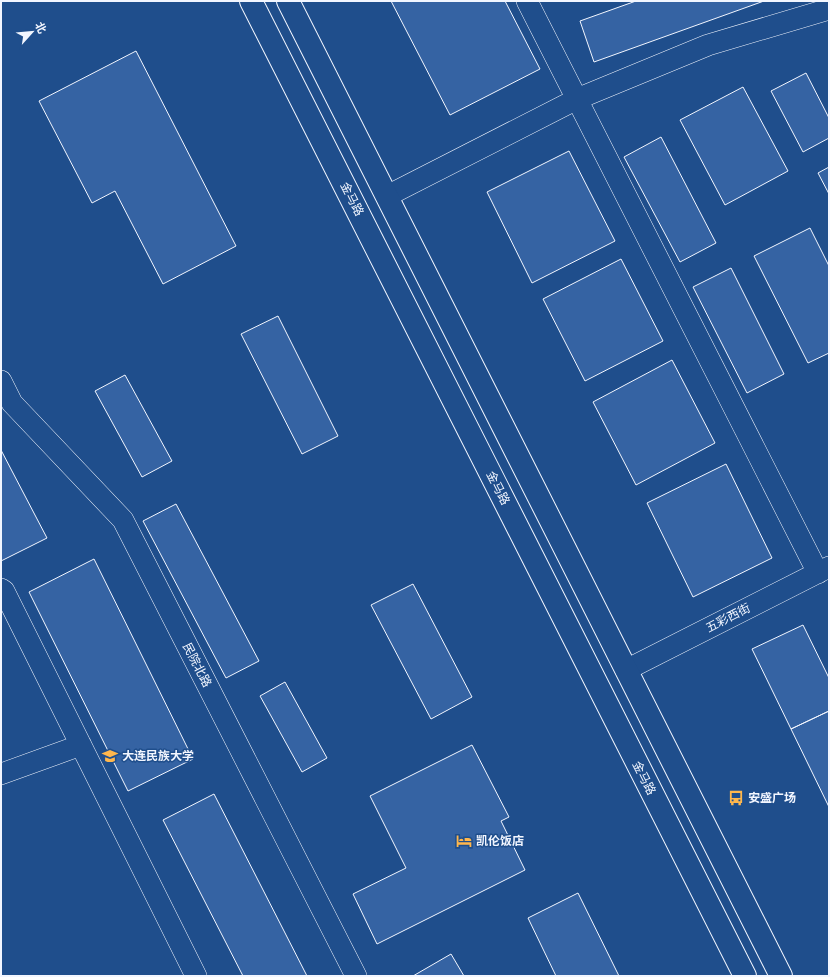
<svg xmlns="http://www.w3.org/2000/svg" width="830" height="977" font-family="Arial,'Noto Sans SC',sans-serif">
<style>
.building{fill:#3563a3;stroke:#f2f6ff}
.lines{fill:none;stroke-linecap:round;stroke-linejoin:round}
.minor-casing{stroke:#f2f6ff;stroke-width:22}
.major-casing{stroke:#f2f6ff;stroke-width:24}
.minor{stroke:#1f4e8c;stroke-width:21}
.major{stroke:#1f4e8c;stroke-width:22}
.labels{text-anchor:middle;dominant-baseline:central;stroke-width:3;stroke-linejoin:round;paint-order:stroke}
.street-label{font-size:12px;fill:#f2f6ff;stroke:#1f4e8c}
.poi-label{font-size:12px;font-weight:bold;fill:#f2f6ff;stroke:#1f4e8c;text-anchor:start}
</style>
<rect width="100%" height="100%" fill="#1f4e8c"/>
<path class="building" d="M391,1H505L540,69L450,115Z
M636,1H764L594,62L580,21Z
M136,51L236,246L163,284L115,191L92,203L39,101Z
M806,73L829,118V138L803,152L771,91Z
M743,87L788,171L725,205L680,120Z
M661,137L716,243L680,262L624,157Z
M569,151L615,241L532,283L487,192Z
M829,167V194L818,173Z
M810,228L829,266V353L808,363L754,256Z
M621,259L663,341L585,381L543,299Z
M731,268L784,374L747,393L693,287Z
M278,316L338,436L302,454L241,334Z
M672,360L715,443L636,485L593,402Z
M125,375L172,461L142,477L95,391Z
M1,450L47,538L1,561Z
M726,464L772,558L693,597L647,503Z
M176,504L259,661L226,678L143,521Z
M94,559L193,759L128,791L29,592Z
M413,584L472,697L431,719L371,605Z
M803,625L829,678V711L791,729L752,649Z
M285,682L327,758L302,772L260,696Z
M829,711V807L791,729Z
M472,745L509,817L501,821L525,870L377,944L353,894L406,868L370,796Z
M214,794L307,976H243L163,820Z
M578,893L619,976H556L528,918Z
M451,954L464,976H413Z"/>
<g class="lines">
<defs>
<path id="minor" d="M527,1L818,573
M387,196L577,99L708,45L829,9
M1,381L12,403L123,520L356,976
M1,589L4,591L196,976
M626,670L829,567
M1,774L81,745"/>
<path id="major" d="M251,1L745,976
M288,1L781,976"/>
</defs>
<use href="#minor" class="minor-casing"/>
<use href="#major" class="major-casing"/>
<use href="#minor" class="minor"/>
<use href="#major" class="major"/>
</g>
<defs>
<symbol id="university-bare" viewBox="-9 -9 18 18"><path d="M0-5L7-2L0 1L-7-2ZM-4 1L0 2.5L4 1V4Q0 6-4 4Z" fill="#ffb74d" stroke="#1f4e8c" stroke-width="2.5" paint-order="stroke"/></symbol>
<symbol id="bus-bare" viewBox="-9 -9 18 18"><path d="M-5-6H5V4H4V6H2V4H-2V6H-4V4H-5ZM-3.5-4V0h7V-4ZM-3.5 1.2v1.5H-2V1.2ZM2 1.2v1.5H3.5V1.2Z" fill="#ffb74d" stroke="#1f4e8c" stroke-width="2.5" paint-order="stroke"/></symbol>
<symbol id="hotel-bare" viewBox="-9 -9 18 18"><path d="M-6-4.5h1.5V1H6V5H4.5V3h-9V5H-6ZM-4 0a1.8 1.8 0 1 1 3.6 0ZM.5 0V-2.5h3Q6-2.5 6 0Z" fill="#ffb74d" stroke="#1f4e8c" stroke-width="2.5" paint-order="stroke"/></symbol>
</defs>
<g fill-rule="evenodd">
<use href="#university-bare" x="99" y="745" width="22" height="22"/>
<use href="#bus-bare" x="725" y="787" width="22" height="22"/>
<use href="#hotel-bare" x="453" y="830" width="22" height="22"/>
</g>
<g class="labels">
<g class="street-label">
<text transform="translate(352 199) rotate(63)">金马路</text>
<text transform="translate(498 488) rotate(63)">金马路</text>
<text transform="translate(728 618) rotate(-27)">五彩西街</text>
<text transform="translate(197 665) rotate(63)">民院北路</text>
<text transform="translate(644 778) rotate(63)">金马路</text>
</g>
<g class="poi-label">
<text x="122" y="756">大连民族大学</text>
<text x="748" y="798">安盛广场</text>
<text x="476" y="841">凯伦饭店</text>
</g>
</g>
<rect width="830" height="977" fill="none" stroke="#f2f6ff" stroke-width="4"/>
<g transform="translate(32 32) rotate(63)" stroke="#1f4e8c" stroke-width="3" paint-order="stroke">
<path d="M0-3L7 15L0 10L-7 15Z" fill="#f2f6ff"/>
<text y="-6" font-size="11" font-weight="bold" text-anchor="middle" fill="#f2f6ff">北</text>
</g>
</svg>
